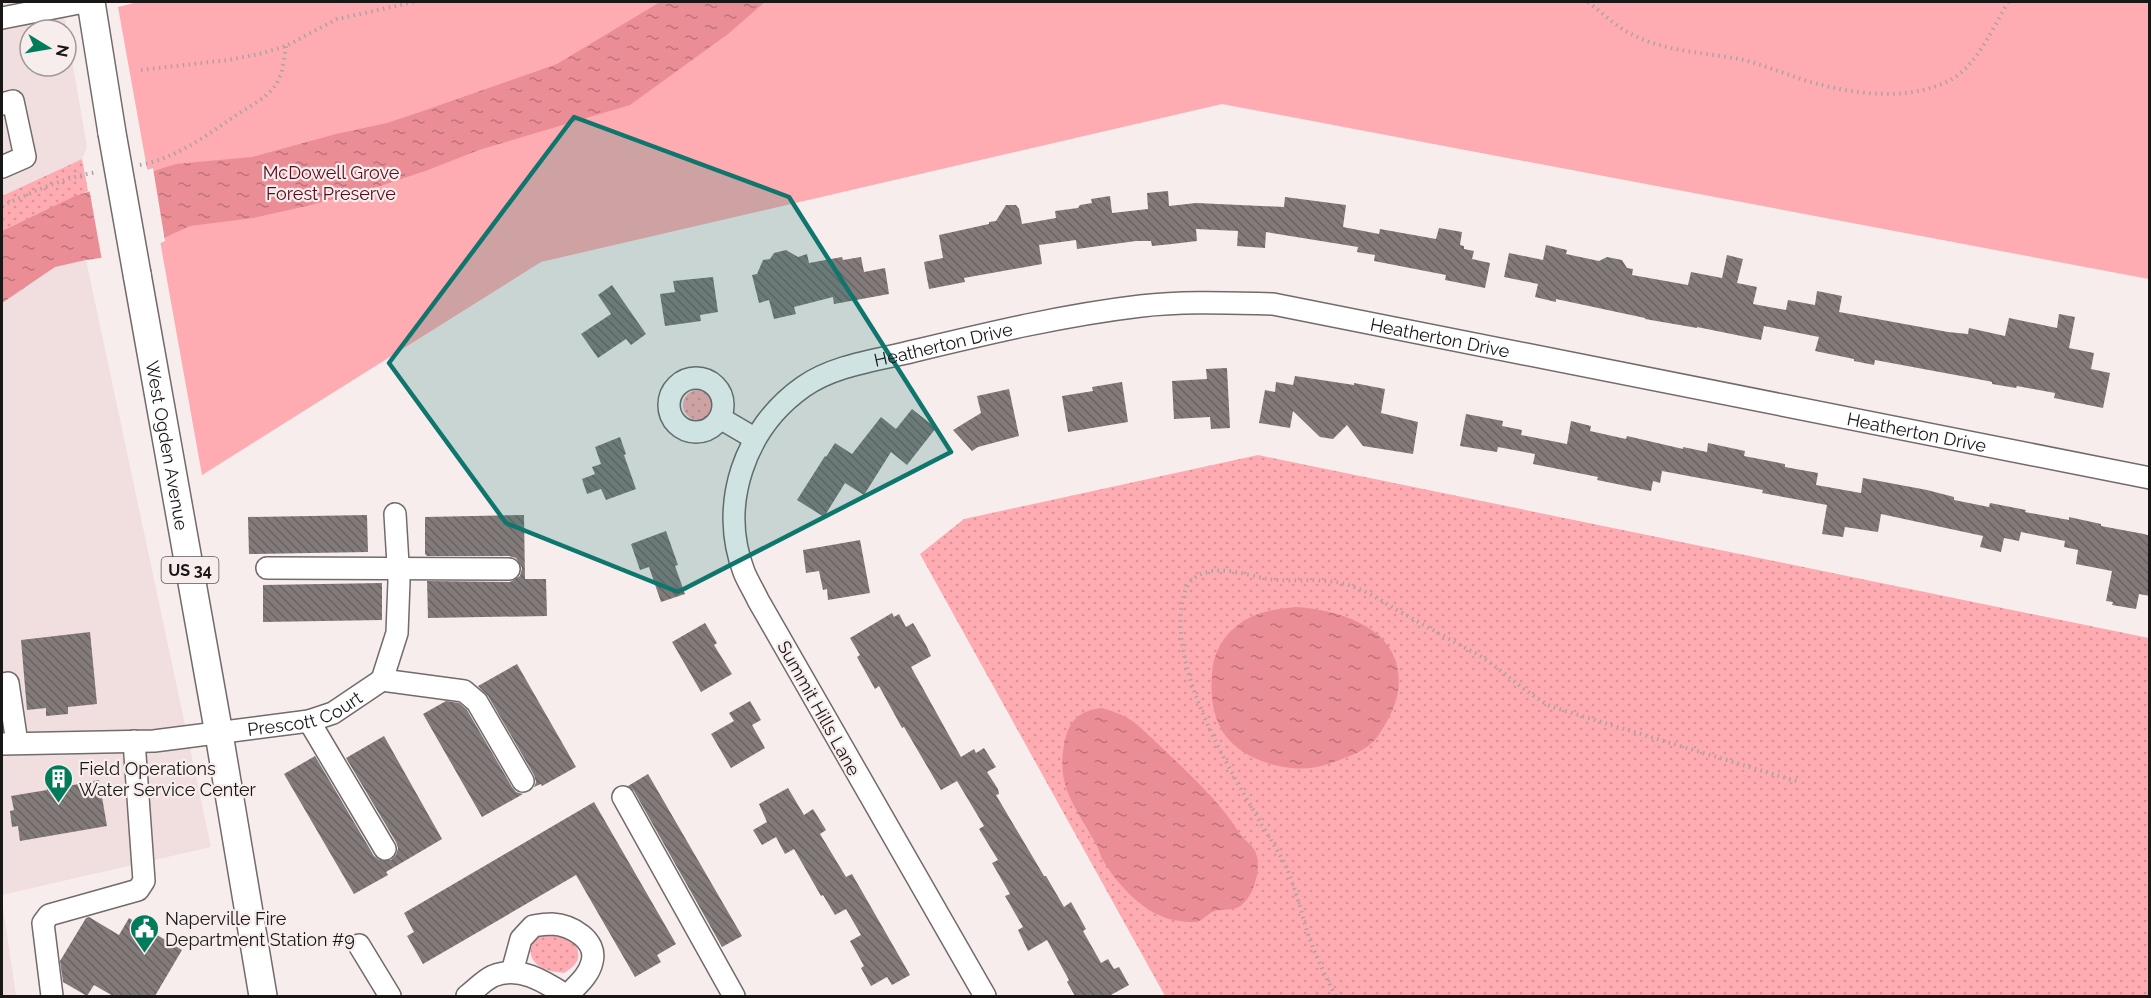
<svg xmlns="http://www.w3.org/2000/svg" width="2151" height="998" font-family="Raleway,sans-serif">
<style>
.built{fill:#f1dede;fill-rule:evenodd}
.grass{fill:url(#grass-dots)}
.park{fill:#feacb1}
.water{fill:url(#water-ripples)}
.pier{fill:#f7eded}
.building{fill:url(#building-back-hatch)}
.lines{fill:none;stroke-linecap:round;stroke-linejoin:round}
.minor-casing{stroke:#736a6b;stroke-width:24}
.major-casing{stroke:#736a6b;stroke-width:30}
.path{stroke:#aba3a3;stroke-width:4;stroke-dasharray:1.5 4.5;stroke-linecap:butt}
.minor{stroke:#fff;stroke-width:21}
.major{stroke:#fff;stroke-width:27}
.major-bridge-casing{stroke:#736a6b;stroke-width:30;stroke-linecap:butt}
.major-bridge{stroke:#fff;stroke-width:27}
.marked{fill:#0f766e;fill-opacity:0.2;stroke:#0f766e;stroke-width:4.5;stroke-linejoin:round}
.labels{text-anchor:middle;dominant-baseline:central;stroke-width:4.5;stroke-linejoin:round;paint-order:stroke}
.shield{fill:#f7eded;stroke:#5c5656;stroke-width:1.5}
.shield-label{font-size:16px;font-weight:bold;fill:#191616}
.park-label{font-size:18px;fill:#5f0a1e;stroke:#f7eded}
.street-label{font-size:18px;fill:#191616;stroke:#f7eded}
.poi-label{font-size:18px;fill:#191616;stroke:#f7eded;text-anchor:start}
</style>
<defs>
<pattern id="grass-dots" width="8" height="8" patternUnits="userSpaceOnUse" patternTransform="scale(1.5)"><rect width="8" height="8" fill="#feacb1"/><path d="M2 2h.1M6 6h.1" fill="none" stroke="#d99398" stroke-width="1.8" stroke-linecap="round"/></pattern>
<pattern id="water-ripples" width="26" height="14" patternUnits="userSpaceOnUse" patternTransform="scale(1.5)"><rect width="26" height="14" fill="#eb8d95"/><path d="M2 4q2-2 4 0t4 0M15 11q2-2 4 0t4 0" fill="none" stroke="#be7279"/></pattern>
<pattern id="building-back-hatch" width="6" height="6" patternUnits="userSpaceOnUse" patternTransform="scale(1.5)"><rect width="6" height="6" fill="#837a7a"/><path d="M-1 5l2 2M0 0l6 6M5-1l2 2" fill="none" stroke="#6a6363"/></pattern>
</defs>
<rect width="100%" height="100%" fill="#f7eded"/>
<path class="built" d="M2,2H62L87,147L82,159L2,196ZM30,30H66V66H30Z
M86,260L211,847L2,895V303L55,267Z
M2,901L16,996H2Z"/>
<path class="grass" d="M82,159L88,191L2,231V196Z
M683 405a15 15 0 1 1 30 0a15 15 0 1 1-30 0Z
M1258,455L2149,638V996H1165L920,554L964,519Z
M549,933L573,939C582,956 580,963 564,973C556,972 548,971 541,967C523,957 530,936 549,933Z"/>
<path class="park" d="M138,2H2149V279L1222,104L541,262L202,475L118,7Z"/>
<path class="water" d="M660,2H765L728,34L630,105L479,150L428,170L374,188L311,205L253,218L190,226L129,254L86,260L55,267L2,303V231L75,196L176,164L252,157L336,134L387,123L420,112L557,64Z
M1296,607C1330,609 1382,622 1395,659C1405,688 1394,712 1378,736C1367,751 1348,757 1331,763C1311,770 1295,770 1274,765C1226,752 1208,722 1212,673C1214,649 1226,631 1247,619C1262,610 1279,609 1296,607Z
M1102,708C1112,711 1121,714 1131,720C1141,727 1149,736 1158,744C1186,771 1217,798 1238,831C1242,839 1252,844 1255,851C1263,867 1253,901 1237,908C1231,910 1225,909 1219,910C1210,911 1207,917 1199,921C1194,923 1187,922 1181,921C1149,919 1120,888 1104,862C1100,856 1099,848 1095,842C1073,803 1054,783 1066,736C1071,718 1083,710 1102,708Z"/>
<path class="pier" d="M153,168L165,241L130,257L102,261L89,188Z"/>
<path class="building" d="M1168,191L1169,206L1196,203L1284,207L1285,197L1346,205L1343,227L1379,234L1380,229L1436,239L1439,228L1462,232L1460,245L1464,246V249L1474,251L1472,259L1490,263L1485,288L1445,280L1446,275L1374,261L1375,255L1357,252L1358,247L1266,232L1265,248L1237,246L1238,231L1196,229L1197,241L1172,244L1152,246L1151,241H1136L1077,249L1076,240L1039,245L1042,264L964,278L965,282L929,289L924,262L943,258L939,235L989,224V222L996,221L1006,205H1016L1019,209L1022,224L1056,218L1055,211L1078,208L1080,205L1092,203L1091,199L1110,196L1112,213L1148,209L1147,193Z
M1546,245L1567,250L1566,254L1599,261L1607,257L1622,260L1627,268L1633,269L1632,275L1688,285L1691,272L1722,278L1727,255L1743,259L1737,283L1757,287L1753,304L1786,310L1788,300L1815,305L1817,291L1842,296L1839,312L1948,332L1968,334L1969,328L2005,336L2009,318L2057,328L2059,314L2075,317L2069,348L2094,353L2091,369L2110,373L2103,408L2054,398L2055,393L2017,386L2016,388L1992,384V382L1988,381L1875,360L1874,365L1854,361V359L1815,351L1819,337L1764,326L1761,340L1697,327V328L1645,319V318L1556,299V302L1535,297L1538,284L1504,277L1509,253L1543,260Z
M786,250L798,257L807,254L809,263L842,257L843,260L861,257L864,272L885,268L889,294L834,304L833,297L794,307L796,314L774,319L769,300L759,303L752,275L757,274L763,260L770,259L774,253Z
M713,277L718,312L700,315L701,321L665,326L660,294L675,292L673,281Z
M612,285L646,334L631,345L626,339L598,358L581,334L611,314L598,295Z
M1227,368L1230,428L1211,429L1210,417L1174,419L1172,381L1207,379L1206,369Z
M1295,376L1354,385V383L1385,389L1381,413L1418,422L1413,454L1363,446L1347,425L1333,439L1320,437L1293,411L1290,428L1259,423L1265,390L1275,392L1276,382L1293,385Z
M1122,382L1128,422L1068,432L1062,396L1093,391L1092,387Z
M1009,389L1019,436L978,447L972,451L953,430L981,413L977,396Z
M912,409L936,428L907,465L891,452L864,495L845,483L824,517L797,500L825,456L826,457L835,443L852,454L881,417L896,429Z
M1466,414L1503,421L1502,426L1522,430L1521,435L1567,444L1571,421L1591,426L1590,431L1626,439L1627,436L1683,449V447L1707,452L1708,443L1745,451L1744,456L1785,464V467L1818,473L1816,485L1861,493L1863,478L1927,490L1954,497V500L1989,507L1990,503L2026,510L2025,512L2069,520V517L2101,524V526L2144,534L2150,536V596L2139,594L2136,609L2112,605L2113,602L2106,601L2112,571L2076,564L2078,550L2064,547L2065,541L2021,532L2019,541L2004,538L2001,552L1980,547L1983,536L1881,514L1878,532L1845,527L1843,537L1822,534L1827,505L1762,493L1763,490L1662,471L1660,483L1653,481L1651,491L1597,480L1598,477L1533,464L1535,454L1498,447L1497,452L1460,446Z
M620,437L626,454L624,455L636,489L606,500L601,489L587,494L582,479L595,474L592,467L601,464L595,447Z
M367,515L368,552L249,554L248,517Z
M524,515L525,579H546L547,616L428,618L427,581L510,582L520,576L522,568L516,558L509,556H427L425,554V517Z
M666,531L678,565L675,566L685,594L661,602L649,567L640,570L631,544Z
M860,540L870,593L828,600L827,589L823,590L819,571L806,573L803,550Z
M382,583V620L263,622V585Z
M892,613L894,617L899,614L906,627L913,623L926,645L931,656L911,667L961,757L974,749L976,753L984,748L996,767L987,772L998,789L999,794L996,795L1044,876H1046L1064,907L1071,902L1086,929L1083,931L1101,963L1108,959L1114,969L1119,967L1129,985L1109,996H1075L1067,982L1069,980L1047,940L1028,951L1018,930L1023,927L1005,896L1010,894L992,863L998,860L979,829L984,826L957,781L941,790L904,727L902,728L879,686L875,689L857,657L860,655L850,638Z
M705,623L717,643L714,645L732,674L701,692L672,642Z
M90,632L97,704L68,707V714L46,716V708L27,710L21,640Z
M517,664L576,767L542,786L541,784L534,787L536,782L534,775L488,696L478,686Z
M446,701L459,703L467,710L512,787L516,792L523,794L482,817L423,714Z
M750,701L761,720L752,725L765,748L731,768L711,734L734,721L729,713Z
M384,736L442,839L386,872L388,875L354,894L284,774L315,756L374,856L379,860H391L396,855L398,848L396,842L346,758Z
M648,774L742,936L722,947L634,791L628,786Z
M62,779L63,787L99,780L107,826L20,841L18,826L12,827L10,811L14,810L11,796L47,790L46,781Z
M788,788L804,815L813,809L826,830L820,834L846,877L852,874L910,975L892,985L887,977L871,986L861,968L864,966L850,941L861,935L846,909L835,915L823,895L821,896L794,849L785,854L776,837L762,845L753,830L767,822L759,804Z
M594,802L676,944L657,955L661,962L635,977L576,875L423,964L407,936L414,932L404,913Z
M89,917L119,935L129,918L182,950L155,996H113L94,985L87,996L63,982L60,961L86,918Z"/>
<g class="lines">
<defs>
<g id="minor">
<path d="M2,18L84,2"/>
<path d="M2,104L13,101L25,157L2,167"/>
<circle cx="696" cy="405" r="27"/>
<path d="M720,418L754,438"/>
<path d="M267,568L509,569"/>
<path d="M382,680L464,691L477,702L523,781"/>
<path d="M382,680L397,633L399,581L395,514"/>
<path d="M2,684L8,683L17,743"/>
<path d="M309,721L385,849"/>
<path id="s1" d="M2,744L154,741L309,721L333,713L382,680"/>
<path d="M623,797L734,996"/>
<path d="M359,945L390,996"/>
<path d="M52,996L43,923L49,915L138,890L144,881L134,741"/>
<path d="M467,996C475,990 484,980 493,976C520,965 545,982 567,996C576,986 589,976 592,962C598,940 571,925 552,924C546,924 539,925 533,926L521,939L512,972"/>
<path id="s2" d="M985,996L758,600C754,591 748,582 744,572C718,504 745,428 803,387C834,365 878,360 914,351C989,333 1064,315 1141,306C1185,301 1229,303 1273,304L2150,478"/>
</g>
<g id="major">
<path d="M91,2L112,133"/>
<path id="s3" d="M137,274L219,734L263,996"/>
</g>
</defs>
<use href="#minor" class="minor-casing"/>
<use href="#major" class="major-casing"/>
<path class="path" d="M1588,2C1600,11 1611,22 1624,30C1658,51 1701,52 1739,59C1766,65 1791,77 1818,84C1858,95 1914,101 1952,79C1977,65 1994,26 2008,2
M141,70L228,60L259,54L286,46L337,19L414,2
M140,165C177,158 207,135 238,114C250,106 266,98 275,86C283,75 284,59 286,46
M2,206C32,192 63,178 97,172
M1335,996C1326,976 1315,955 1308,934C1301,912 1296,890 1287,869C1279,851 1267,835 1258,818C1226,764 1175,677 1181,612C1182,601 1184,587 1193,579C1214,562 1245,575 1268,579C1294,583 1319,577 1345,584C1363,589 1381,600 1397,610C1424,625 1450,640 1477,654C1503,670 1525,693 1552,707L1799,782"/>
<use href="#minor" class="minor"/>
<use href="#major" class="major"/>
<defs>
<path id="major-bridge" d="M112,133L137,274"/>
</defs>
<use href="#major-bridge" class="major-bridge-casing"/>
<use href="#major-bridge" class="major-bridge"/>
</g>
<path class="marked" d="M574,117L789,197L951,452L678,592L506,523L389,363Z"/>
<defs>
<symbol id="building-pin" viewBox="-11 -11 22 30"><path d="M0 17L-7.5 6A9.5 9.5 0 1 1 7.5 6Z" fill="#007c5a" stroke="#f7eded"/><path d="M-4-6H4V6H1V3H-1V6H-4ZM-2.5-4.3h1.7v1.8h-1.7ZM.8-4.3h1.7v1.8H.8ZM-2.5-1h1.7V.8h-1.7ZM.8-1h1.7V.8H.8Z" fill="#fff"/></symbol>
<symbol id="civic-pin" viewBox="-11 -11 22 30"><path d="M0 17L-7.5 6A9.5 9.5 0 1 1 7.5 6Z" fill="#007c5a" stroke="#f7eded"/><path d="M-.6-6.5H3V-4.5H.6V-3L4-1V1h2V6H-6V1h2V-1L-.6-3ZM-1.2 2.5V6h2.4V2.5Z" fill="#fff"/></symbol>
</defs>
<g fill-rule="evenodd">
<use href="#building-pin" x="42" y="762" width="33" height="45"/>
<use href="#civic-pin" x="128" y="912" width="33" height="45"/>
</g>
<g class="labels">
<rect class="shield" x="161.5" y="557" width="57" height="26" rx="4.5"/>
<g class="shield-label">
<text x="190" y="570">US 34</text>
</g>
<g class="park-label">
<text x="331" y="172">McDowell Grove<tspan x="331" dy="21">Forest Preserve</tspan></text>
</g>
<g class="street-label">
<text stroke="none"><textPath href="#s2" startOffset="1348">Heatherton Drive</textPath></text>
<text stroke="none"><textPath href="#s2" startOffset="844">Heatherton Drive</textPath></text>
<text stroke="none"><textPath href="#s2" startOffset="1834">Heatherton Drive</textPath></text>
<text stroke="none"><textPath href="#s3" startOffset="174">West Ogden Avenue</textPath></text>
<text transform="translate(819 708) rotate(61)">Summit Hills Lane</text>
<text stroke="none"><textPath href="#s1" startOffset="306">Prescott Court</textPath></text>
</g>
<g class="poi-label">
<text x="79" y="768">Field Operations<tspan x="79" dy="21">Water Service Center</tspan></text>
<text x="165" y="918">Naperville Fire<tspan x="165" dy="21">Department Station #9</tspan></text>
</g>
</g>
<rect width="2151" height="998" fill="none" stroke="#191616" stroke-width="6"/>
<g transform="translate(48 48) rotate(101)"><circle r="28" fill="#f7eded" stroke="#9e9797" stroke-width="1.5"/>
<path d="M0-4.5L10 22L0 15L-10 22Z" fill="#007c5a"/>
<text y="-9" font-size="16" font-weight="bold" text-anchor="middle" fill="#191616">N</text>
</g>
</svg>
